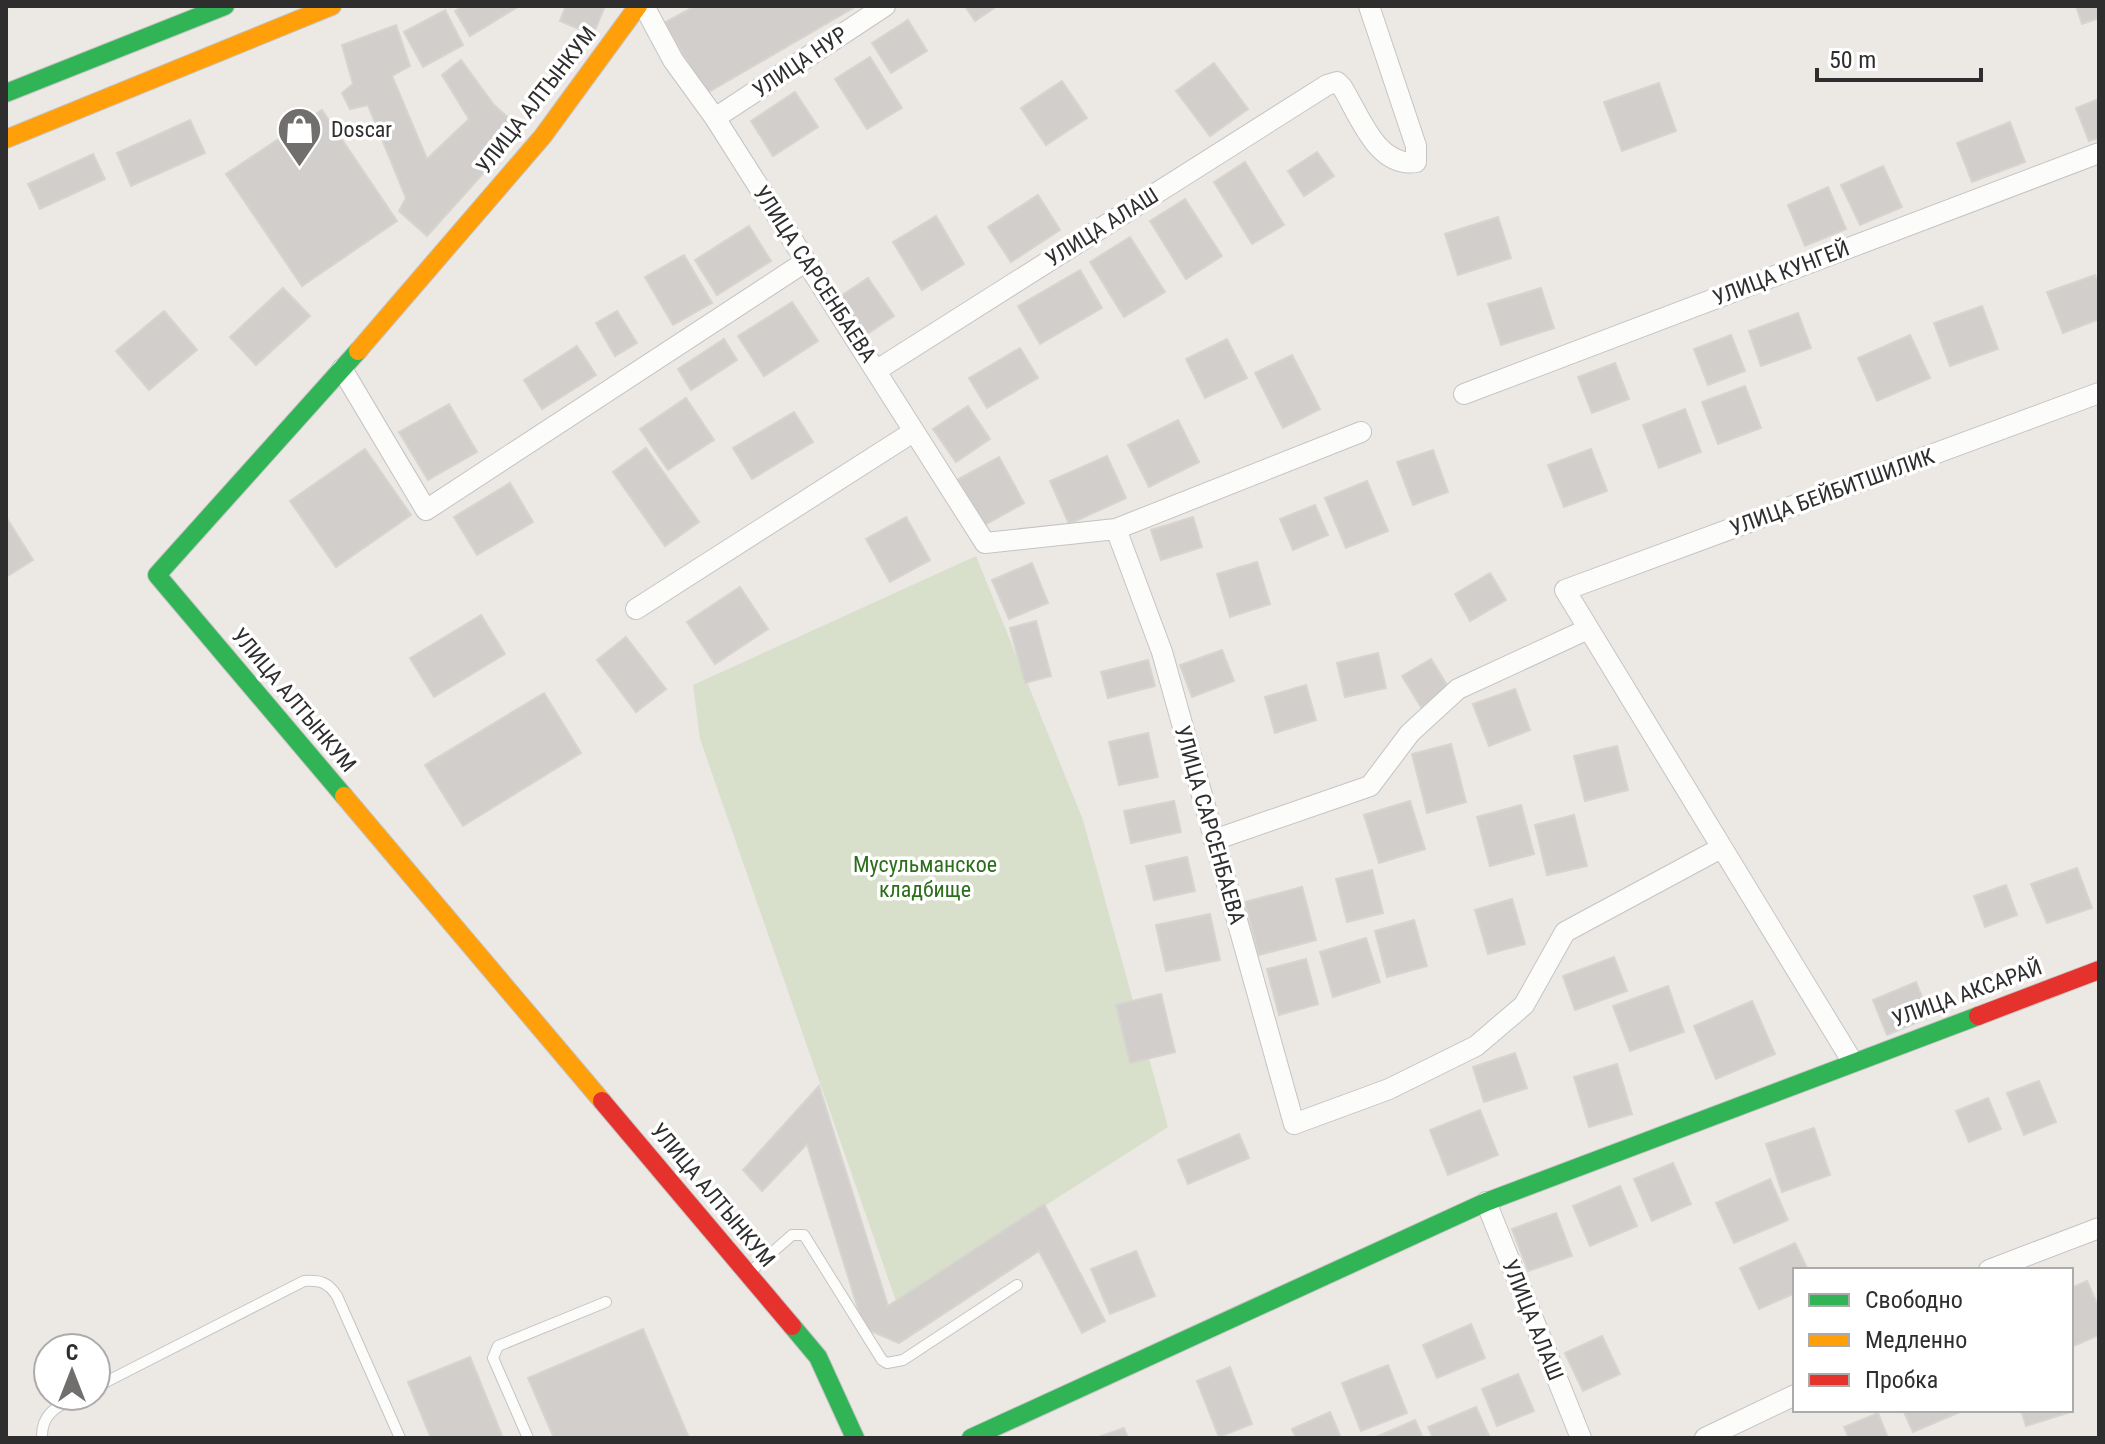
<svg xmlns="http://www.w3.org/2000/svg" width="2105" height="1444" font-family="'Roboto Condensed',sans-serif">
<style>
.cemetery{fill:#d8e0cc}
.building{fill:#d1cecb;stroke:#d7d4d0;stroke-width:2}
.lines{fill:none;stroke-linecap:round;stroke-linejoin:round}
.lane-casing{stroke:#c5c4c5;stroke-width:12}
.street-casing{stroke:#c5c4c5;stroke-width:22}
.fast-casing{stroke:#c5c4c5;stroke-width:20}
.slow-casing{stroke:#c5c4c5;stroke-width:20}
.jam-casing{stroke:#c5c4c5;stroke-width:20}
.lane{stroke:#fcfcfb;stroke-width:10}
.street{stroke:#fcfcfb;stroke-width:20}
.fast{stroke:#30b455;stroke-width:18}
.slow{stroke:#ff9f0a;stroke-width:18}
.jam{stroke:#e5322d;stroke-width:18}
.labels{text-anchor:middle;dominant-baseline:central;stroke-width:7;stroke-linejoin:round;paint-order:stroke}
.street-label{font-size:22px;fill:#2e2e2e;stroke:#fff}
.poi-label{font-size:22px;fill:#2e2e2e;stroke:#fff;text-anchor:start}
.park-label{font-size:22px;fill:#2c6e1b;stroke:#fff}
</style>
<rect width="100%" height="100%" fill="#ece8e4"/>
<path class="cemetery" d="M976,556L1083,820L1168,1127L896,1301L700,739L693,685Z"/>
<path class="building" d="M463,6H519L470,36L455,11Z
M566,6H605L593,35L560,21Z
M695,6H851L853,8L707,93L664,23Z
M965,6H997L975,21Z
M2076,6H2099V18L2082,24Z
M445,10L463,45L423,67L404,32Z
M908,20L927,51L891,73L872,43Z
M396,25L410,66L392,76L427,159L469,119L442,75L461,60L494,105L522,130L427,236L399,211L406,198L368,105L350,109L342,93L353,84L342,45Z
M870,57L902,108L867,129L835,79Z
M1214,63L1248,109L1210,136L1176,91Z
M1062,81L1087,118L1046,145L1021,108Z
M1659,83L1676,131L1622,151L1604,102Z
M795,92L818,127L773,156L751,121Z
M2099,99V138L2089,141L2076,108Z
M322,110L397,221L302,286L226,174Z
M190,120L205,153L131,186L117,153Z
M2010,122L2025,162L1972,182L1957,143Z
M1317,152L1334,176L1304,196L1288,171Z
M93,154L105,179L40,209L28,184Z
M1245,162L1284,225L1252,244L1214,182Z
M1883,166L1902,207L1860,225L1841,185Z
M1828,187L1846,229L1805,246L1788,205Z
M1038,195L1060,230L1011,262L988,227Z
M1185,199L1222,256L1186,279L1150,221Z
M936,216L964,264L922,290L893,242Z
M1498,217L1511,258L1458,275L1445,234Z
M749,226L771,261L717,295L695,260Z
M1130,237L1165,292L1124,317L1090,262Z
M684,255L712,303L673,325L645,277Z
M1080,270L1102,308L1040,344L1018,306Z
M2095,275L2099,285V319L2063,333L2047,292Z
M868,278L894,316L864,336L838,298Z
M283,288L310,316L256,365L230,337Z
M1541,288L1554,328L1501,345L1488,304Z
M792,302L818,341L764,376L738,336Z
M1982,306L1998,349L1950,366L1934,323Z
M164,311L197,350L149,390L116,351Z
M617,311L637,343L615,356L596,323Z
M1798,313L1811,348L1761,366L1749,331Z
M1731,335L1745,371L1708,385L1694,349Z
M1910,335L1930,378L1877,401L1858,358Z
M724,339L737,360L691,390L678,369Z
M1227,339L1247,378L1205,398L1186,359Z
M577,346L596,375L542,409L524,380Z
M1020,348L1038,378L987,408L969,378Z
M1292,355L1320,409L1283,428L1255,373Z
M1615,363L1629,399L1592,413L1578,377Z
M1745,386L1761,428L1718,444L1702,402Z
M686,398L714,440L668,470L640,429Z
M449,404L477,452L428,480L399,432Z
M968,406L990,439L956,462L933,429Z
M1685,409L1701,452L1659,468L1643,425Z
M794,412L813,442L752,479L733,448Z
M1178,420L1199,462L1149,487L1128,445Z
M646,448L699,522L665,546L613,472Z
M365,449L411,515L336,567L290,501Z
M1591,449L1607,491L1564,507L1548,465Z
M1433,450L1448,492L1413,505L1397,462Z
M1107,456L1126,498L1069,524L1050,481Z
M999,457L1024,503L983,526L957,480Z
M1367,481L1388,531L1346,548L1325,498Z
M510,483L533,522L477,555L454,517Z
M1315,505L1328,535L1293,550L1280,519Z
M6,517L33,560L6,577Z
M906,517L930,560L890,582L866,539Z
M1193,517L1202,547L1161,560L1151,530Z
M1257,562L1270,604L1230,617L1217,574Z
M1032,563L1048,603L1009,619L992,580Z
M1490,573L1506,600L1470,621L1455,594Z
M740,587L768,629L715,664L687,622Z
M481,615L505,654L434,697L410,658Z
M1036,621L1051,676L1025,683L1010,628Z
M626,637L666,689L636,712L597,660Z
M1222,650L1234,681L1192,697L1180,665Z
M1378,653L1386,688L1345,697L1337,663Z
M1431,659L1450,690L1421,707L1402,676Z
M1148,660L1155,686L1108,698L1101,672Z
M1306,685L1316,720L1275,733L1265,697Z
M1515,689L1530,730L1489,746L1473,704Z
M544,693L581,753L463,826L425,765Z
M1148,733L1158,777L1119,785L1109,742Z
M1451,744L1466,802L1427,813L1412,754Z
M1617,746L1628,790L1585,801L1574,756Z
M1174,801L1181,832L1131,843L1124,811Z
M1410,801L1425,849L1379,863L1364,815Z
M1521,805L1534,854L1490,866L1477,817Z
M1574,815L1587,866L1547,875L1535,825Z
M1187,857L1195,891L1154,900L1146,866Z
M2077,868L2092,908L2047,923L2031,884Z
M1372,870L1383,913L1347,922L1336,879Z
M2006,885L2017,915L1985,927L1974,896Z
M1302,887L1316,940L1259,955L1245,902Z
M1512,899L1525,944L1488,954L1475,910Z
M1210,914L1220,960L1166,971L1156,925Z
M1414,920L1427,966L1387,977L1375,931Z
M1366,938L1380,982L1333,997L1320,952Z
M1614,957L1627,991L1575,1010L1563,976Z
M1306,959L1318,1004L1279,1015L1267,969Z
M1916,982L1930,1017L1887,1035L1873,1000Z
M1668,986L1684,1032L1630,1051L1613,1006Z
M1161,994L1175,1052L1130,1063L1116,1005Z
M1752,1001L1775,1054L1716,1079L1694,1026Z
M1515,1053L1527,1088L1484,1102L1473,1067Z
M1617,1064L1632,1114L1589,1127L1574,1077Z
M2039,1081L2056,1122L2024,1135L2007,1093Z
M819,1086L888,1306L1044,1204L1105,1321L1082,1333L1039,1251L899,1343L864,1328L807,1144L762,1191L743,1170Z
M1988,1098L2001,1129L1969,1142L1956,1111Z
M1480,1110L1498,1155L1448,1175L1430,1130Z
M1814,1128L1830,1175L1782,1192L1766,1144Z
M1239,1134L1249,1158L1188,1184L1178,1160Z
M1673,1163L1691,1204L1652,1221L1634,1179Z
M1770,1179L1788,1220L1734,1243L1716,1203Z
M1620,1186L1637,1226L1590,1246L1573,1206Z
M1556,1213L1572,1256L1528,1271L1512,1229Z
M1795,1243L1808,1270H1795V1293L1759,1309L1740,1268Z
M1136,1251L1155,1296L1110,1314L1091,1269Z
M2087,1281L2099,1308V1335L2071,1347V1288Z
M1471,1324L1485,1358L1437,1378L1423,1345Z
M643,1329L689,1438H554L528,1378Z
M1602,1336L1620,1374L1583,1391L1565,1353Z
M470,1357L503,1438H431L408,1382Z
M1388,1365L1407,1413L1361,1431L1342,1383Z
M1230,1367L1252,1424L1219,1437L1197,1381Z
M1518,1374L1534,1411L1497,1426L1482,1389Z
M1476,1407L1490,1438H1433L1428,1427Z
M1903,1410H1959L1960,1412L1913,1432Z
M2021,1410H2070V1412L2026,1426Z
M1330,1412L1341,1438H1296L1292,1429Z
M1878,1413L1888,1438H1849L1844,1427Z
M1415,1420L1423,1438H1374Z
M1124,1428L1128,1438H1096Z"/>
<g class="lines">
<defs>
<path id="lane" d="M750,1272L792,1235H804L882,1360L887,1363L903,1360L1017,1285
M96,1387L304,1281C320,1280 328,1282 337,1296L400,1438
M42,1438C41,1413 58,1406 78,1396
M528,1438L493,1358L498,1346L606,1302"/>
<path id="street" d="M644,6L673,60L715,118L985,543L1116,529L1361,432
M715,118L885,6
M342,369L426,510L805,262
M877,370L1327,85L1337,82L1342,87C1360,116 1377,168 1416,162V146L1369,6
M1464,394L2099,153
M1116,529L1162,652L1294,1124L1389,1089L1476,1046L1524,1005L1565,932L1721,848
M636,609L913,432
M1214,840L1370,786L1410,733L1458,689L1588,629
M1852,1061L1565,590L2099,393
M1486,1202L1581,1438
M1989,1270L2099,1228
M1705,1438L1795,1395"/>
<path id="fast" d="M6,93L225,6
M344,796L157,575L358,351
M792,1326L818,1357L855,1438
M971,1438L1486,1202L1978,1016"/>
<path id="slow" d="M6,139L332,6
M358,351L543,136L638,6
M344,796L602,1101"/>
<path id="jam" d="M1978,1016L2099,970
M602,1101L792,1326"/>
</defs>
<use href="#lane" class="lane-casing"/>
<use href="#street" class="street-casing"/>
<use href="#fast" class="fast-casing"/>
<use href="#slow" class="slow-casing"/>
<use href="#jam" class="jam-casing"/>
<use href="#lane" class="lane"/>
<use href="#street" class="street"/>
<use href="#fast" class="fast"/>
<use href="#slow" class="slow"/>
<use href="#jam" class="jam"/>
</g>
<defs>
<symbol id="shop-pin" viewBox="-11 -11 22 30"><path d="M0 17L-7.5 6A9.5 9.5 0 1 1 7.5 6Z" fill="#706f6e" stroke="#fff"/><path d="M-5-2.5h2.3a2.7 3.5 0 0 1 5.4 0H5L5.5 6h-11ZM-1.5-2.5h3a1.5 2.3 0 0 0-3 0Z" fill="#fff"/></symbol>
</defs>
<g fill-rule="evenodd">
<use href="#shop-pin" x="274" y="104" width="51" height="69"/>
</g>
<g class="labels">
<g class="street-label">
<text transform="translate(800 62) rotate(-34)">УЛИЦА НУР</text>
<text transform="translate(536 100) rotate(-52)">УЛИЦА АЛТЫНКУМ</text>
<text transform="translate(1102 227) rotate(-32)">УЛИЦА АЛАШ</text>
<text transform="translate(1781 273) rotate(-21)">УЛИЦА КУНГЕЙ</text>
<text transform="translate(815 274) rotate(57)">УЛИЦА САРСЕНБАЕВА</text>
<text transform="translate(1832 492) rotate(-20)">УЛИЦА БЕЙБИТШИЛИК</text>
<text transform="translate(294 700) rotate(50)">УЛИЦА АЛТЫНКУМ</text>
<text transform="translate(1210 825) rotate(74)">УЛИЦА САРСЕНБАЕВА</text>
<text transform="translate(1967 993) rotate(-20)">УЛИЦА АКСАРАЙ</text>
<text transform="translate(713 1195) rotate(50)">УЛИЦА АЛТЫНКУМ</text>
<text transform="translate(1533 1320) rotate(68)">УЛИЦА АЛАШ</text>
</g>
<g class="poi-label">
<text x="331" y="129">Doscar</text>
</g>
<g class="park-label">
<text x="925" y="864">Мусульманское<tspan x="925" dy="25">кладбище</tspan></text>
</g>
</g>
<rect width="2105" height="1444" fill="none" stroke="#2e2e2e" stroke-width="16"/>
<rect x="1793" y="1268" width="280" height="144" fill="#ffffff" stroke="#ababab" stroke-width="2"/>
<rect x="1809" y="1294" width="40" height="12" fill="#30b455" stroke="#ababab" stroke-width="2"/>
<text x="1865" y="1308" font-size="24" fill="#2e2e2e">Свободно</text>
<rect x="1809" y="1334" width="40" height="12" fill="#ff9f0a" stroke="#ababab" stroke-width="2"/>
<text x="1865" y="1348" font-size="24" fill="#2e2e2e">Медленно</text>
<rect x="1809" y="1374" width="40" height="12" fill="#e5322d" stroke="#ababab" stroke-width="2"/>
<text x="1865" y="1388" font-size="24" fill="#2e2e2e">Пробка</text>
<g transform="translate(72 1372)"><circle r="38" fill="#ffffff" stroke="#ababab" stroke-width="2"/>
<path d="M0-6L14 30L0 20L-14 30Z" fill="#706f6e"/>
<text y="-12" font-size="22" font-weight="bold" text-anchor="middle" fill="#2e2e2e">С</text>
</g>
<path d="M1817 68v12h164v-12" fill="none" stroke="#2e2e2e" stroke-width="4"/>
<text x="1829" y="68" font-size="24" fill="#2e2e2e" stroke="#ffffff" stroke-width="6" paint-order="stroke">50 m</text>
</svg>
